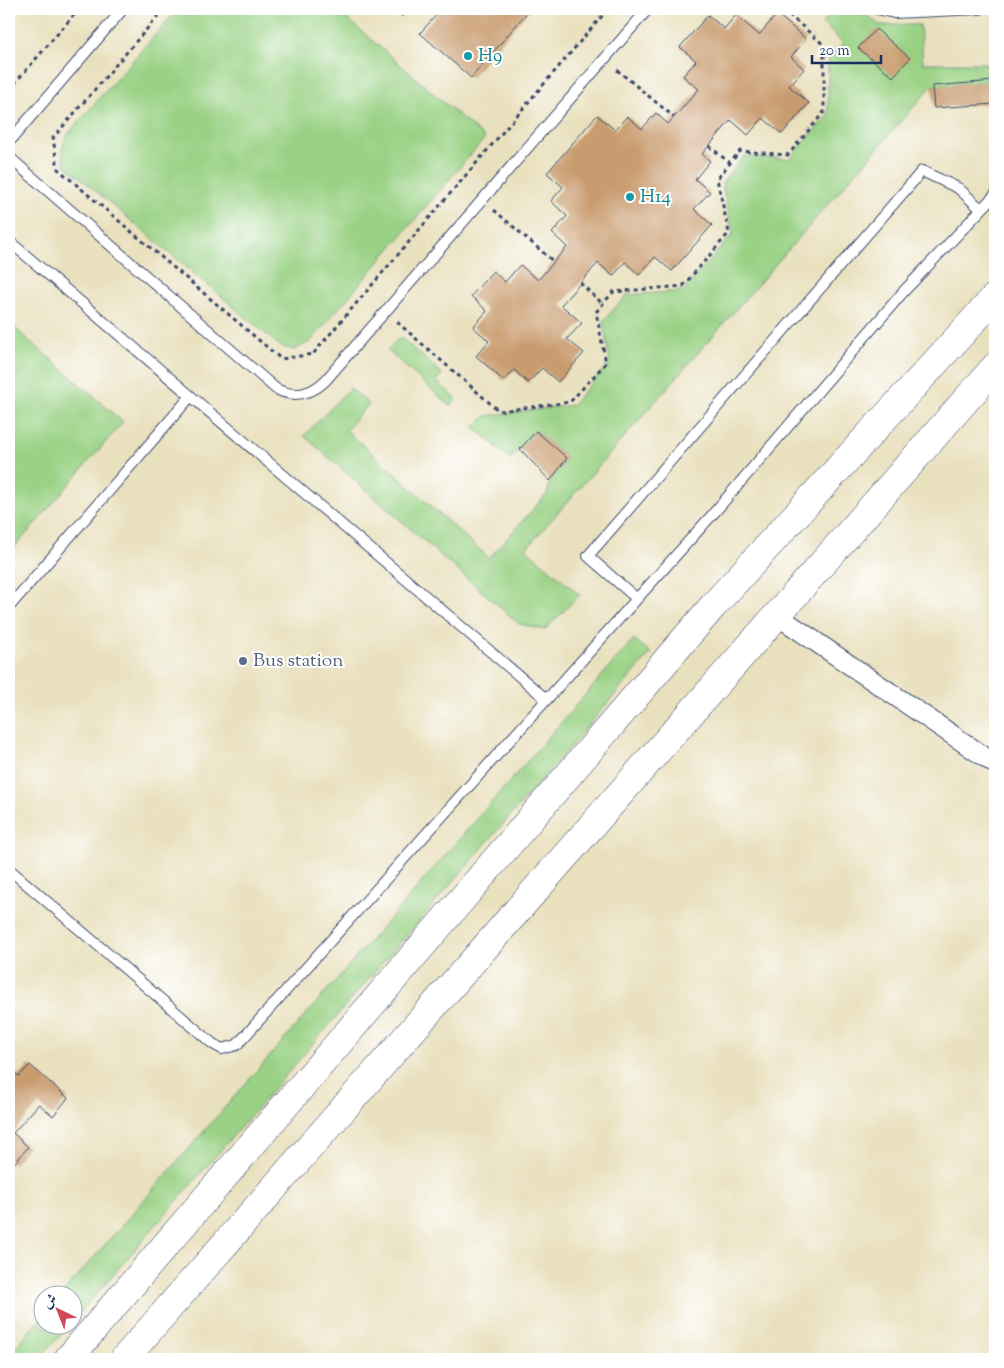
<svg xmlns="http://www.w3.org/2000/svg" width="1004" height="1368" font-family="'Sorts Mill Goudy',Amiri,serif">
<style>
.green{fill:#9ad285;stroke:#5a8072}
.building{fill:#c99c6f}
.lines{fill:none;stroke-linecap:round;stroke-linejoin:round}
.lane-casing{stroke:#3a4a6c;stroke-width:12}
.street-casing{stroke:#3a4a6c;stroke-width:21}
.secondary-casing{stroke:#3a4a6c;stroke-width:29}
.path{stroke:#3a4a6c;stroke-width:3;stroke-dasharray:4 4;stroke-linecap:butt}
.lane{stroke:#fff;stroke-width:10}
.street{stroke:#fff;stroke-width:19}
.secondary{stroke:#fff;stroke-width:28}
.culture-dot{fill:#0f9aa8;stroke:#fff;stroke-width:2}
.service-dot{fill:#5c6f8a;stroke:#fff;stroke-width:2}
.labels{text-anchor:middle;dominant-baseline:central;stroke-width:4;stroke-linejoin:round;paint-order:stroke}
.culture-label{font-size:19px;fill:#0d838f;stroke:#fff;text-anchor:start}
.service-label{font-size:19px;fill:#4e5e75;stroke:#fff;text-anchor:start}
</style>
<rect width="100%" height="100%" fill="#fff"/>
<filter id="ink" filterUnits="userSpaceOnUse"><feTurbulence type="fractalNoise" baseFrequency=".02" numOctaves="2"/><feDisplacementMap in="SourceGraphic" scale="10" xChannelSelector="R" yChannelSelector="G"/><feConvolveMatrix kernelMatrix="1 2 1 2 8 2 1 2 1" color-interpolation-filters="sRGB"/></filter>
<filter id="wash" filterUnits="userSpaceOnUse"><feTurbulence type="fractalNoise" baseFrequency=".0096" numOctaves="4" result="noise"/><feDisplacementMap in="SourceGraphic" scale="20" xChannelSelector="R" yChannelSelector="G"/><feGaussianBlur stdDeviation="1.12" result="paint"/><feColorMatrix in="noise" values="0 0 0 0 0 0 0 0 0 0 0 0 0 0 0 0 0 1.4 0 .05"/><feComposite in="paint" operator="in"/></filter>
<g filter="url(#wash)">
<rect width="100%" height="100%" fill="#e9e0bd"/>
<path class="green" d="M178,9H336L485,138L310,342L294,350L280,346L65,165L62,150L67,135Z
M834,9H859L880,25H920L923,63H986V82L932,86L526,549L580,595L545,630L519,624L304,436L350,388L369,404L346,430L489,558L547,494L550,481L567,458L536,431L510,459L474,427L485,416L572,405L610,362L603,321L627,295L683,291L733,234L722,183L744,156L789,159L828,115V60L843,43L822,23Z
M9,323L123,422L9,554Z
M400,337L442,374L436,381L457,399L450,406L387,350Z
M634,639L651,653L73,1321L72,1296L61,1295Z
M42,1316V1326H69L39,1359H9V1355Z"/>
<g id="blocks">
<path class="building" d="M442,9H530L471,78L420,33Z
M777,14L806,39L791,57L804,69L789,86L809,103L782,134L763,118L748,135L731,120L702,154L710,161L695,179L710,192L694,209L712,225L672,271L655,257L639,275L625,262L613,276L598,263L561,305L582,323L567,339L584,353L558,382L542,368L528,383L514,370L504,381L476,356L489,341L473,327L487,311L471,296L493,271L505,282L520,265L538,280L567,247L552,233L567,216L551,201L563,187L547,173L597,115L615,130L627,116L642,129L656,113L668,124L699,89L683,76L696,61L680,47L708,15L724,29L736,15L759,35Z
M876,29L910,58L893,77L858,48Z
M995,81V104L934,108L932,86Z
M536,431L567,458L550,481L520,449Z
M30,1065L68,1098L53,1116L39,1104L13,1133L28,1147L14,1164L9,1159V1077L14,1072L19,1076Z"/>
</g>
</g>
<g filter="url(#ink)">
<use href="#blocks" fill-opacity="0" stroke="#3a4a6c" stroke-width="1"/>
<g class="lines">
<defs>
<path id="lane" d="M877,9L894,13L980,9
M9,142L123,9
M9,157L276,389C295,398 310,395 325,381L648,9
M9,241L546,699
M636,598L588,556L922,171L958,188L981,209
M9,607L190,397
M9,869L213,1044L222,1049L237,1045L713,514L904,291L995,195"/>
<path id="street" d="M775,614L995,764"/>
<path id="secondary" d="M68,1359L713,606L995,297
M124,1359C415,1029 703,696 995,367"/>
</defs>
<use href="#lane" class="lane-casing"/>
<use href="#street" class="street-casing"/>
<use href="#secondary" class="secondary-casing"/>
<path class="path" d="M164,9L53,138L58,169L281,359L313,354L608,9
M386,9L402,15L414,9
M430,9L435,13
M373,16L380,9
M617,70L674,117
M9,90L79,9
M709,146L730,163
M494,210L554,262
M580,283L603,304
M397,322L499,411L570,402L606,363L596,312L613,292L683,286L729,233L717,179L740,151L788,155L824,112V45L782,9"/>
<use href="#lane" class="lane"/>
<use href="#street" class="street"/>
<use href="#secondary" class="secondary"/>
</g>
</g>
<g class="culture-dot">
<circle cx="468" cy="56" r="5"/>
<circle cx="630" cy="197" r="5"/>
</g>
<circle class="service-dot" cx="243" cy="661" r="5"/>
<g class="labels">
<g class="culture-label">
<text x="478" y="56">H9</text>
<text x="640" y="197">H14</text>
</g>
<g class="service-label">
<text x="253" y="661">Bus station</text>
</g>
</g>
<rect width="1004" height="1368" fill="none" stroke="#fff" stroke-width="30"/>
<g transform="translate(58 1310) rotate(317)"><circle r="24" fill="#ffffff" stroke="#a4acbf"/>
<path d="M0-4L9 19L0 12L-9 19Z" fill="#d1495b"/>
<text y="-8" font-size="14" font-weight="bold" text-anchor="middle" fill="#1b2f5e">ش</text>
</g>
<path d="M812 55v8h69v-8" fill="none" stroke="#1b2f5e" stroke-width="2.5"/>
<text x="819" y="55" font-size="15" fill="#1b2f5e" stroke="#ffffff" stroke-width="4" paint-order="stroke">20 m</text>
</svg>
